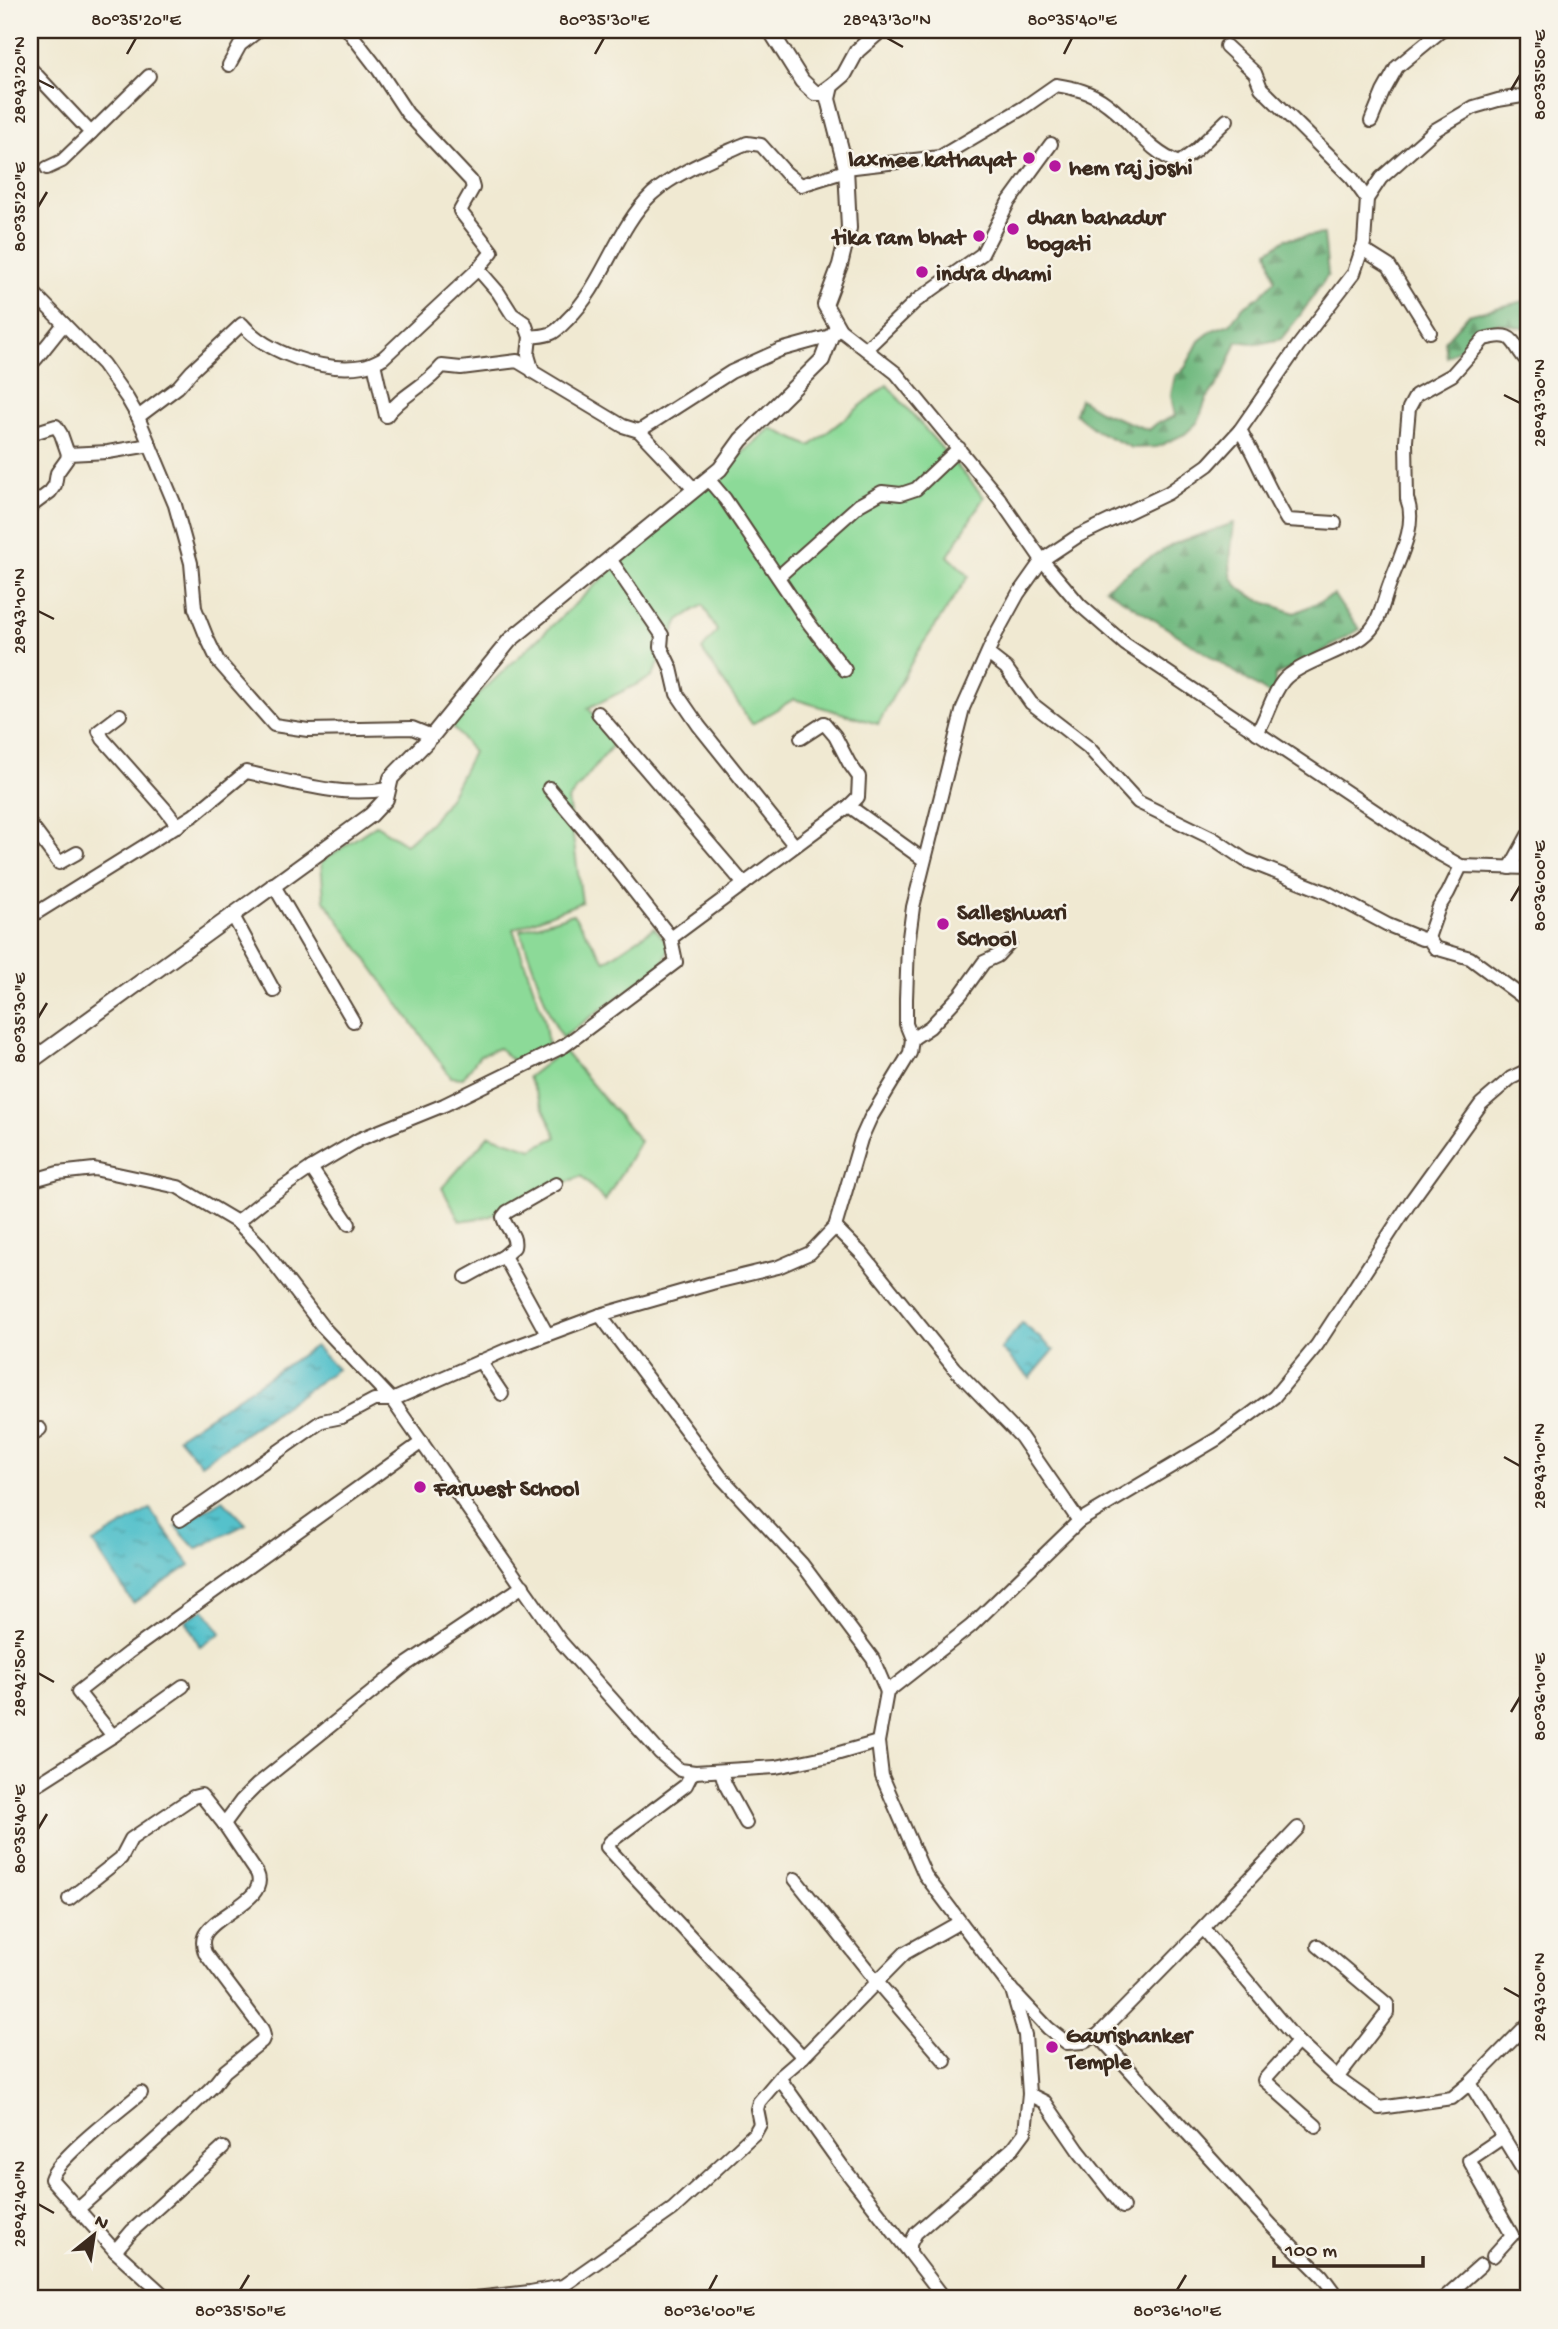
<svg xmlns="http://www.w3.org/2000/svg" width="1558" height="2329" viewBox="0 0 1558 2329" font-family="'Gochi Hand',sans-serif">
<defs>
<pattern id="forest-firs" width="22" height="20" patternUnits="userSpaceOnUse" patternTransform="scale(1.75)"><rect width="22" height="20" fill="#71ba80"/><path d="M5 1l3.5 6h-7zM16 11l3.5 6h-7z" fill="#5e9768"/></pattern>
<pattern id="water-ripples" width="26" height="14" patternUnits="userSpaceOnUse" patternTransform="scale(1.75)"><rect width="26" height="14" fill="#54c1cb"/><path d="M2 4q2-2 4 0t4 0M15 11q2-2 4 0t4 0" fill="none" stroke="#479da4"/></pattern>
</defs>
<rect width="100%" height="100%" fill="#f7f3e8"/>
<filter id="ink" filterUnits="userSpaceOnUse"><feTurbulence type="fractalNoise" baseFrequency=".0143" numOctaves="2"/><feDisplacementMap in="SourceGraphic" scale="14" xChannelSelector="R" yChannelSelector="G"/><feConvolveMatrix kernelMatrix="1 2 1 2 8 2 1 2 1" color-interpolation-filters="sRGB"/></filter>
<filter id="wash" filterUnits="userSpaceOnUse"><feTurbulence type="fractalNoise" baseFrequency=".00686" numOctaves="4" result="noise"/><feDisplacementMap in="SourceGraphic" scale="28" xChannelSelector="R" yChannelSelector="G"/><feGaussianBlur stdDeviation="1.57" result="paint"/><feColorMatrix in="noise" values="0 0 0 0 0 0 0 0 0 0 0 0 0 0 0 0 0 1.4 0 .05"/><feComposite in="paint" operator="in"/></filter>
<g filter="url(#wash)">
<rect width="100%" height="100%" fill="#f0e9d2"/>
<g fill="#8cda98" stroke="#64825b" stroke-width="2">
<polygon points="887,385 984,497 948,556 969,576 916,654 878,724 794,699 752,724 702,650 717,631 703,605 679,620 652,677 588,708 617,740 568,800 582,902 513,929 544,1018 548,1046 514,1062 499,1048 480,1055 463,1078 451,1077 324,900 321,862 376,825 406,844 433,820 451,795 473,752 449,722 653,531 771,428 810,446"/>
<polygon points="573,914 605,961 654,928 670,945 663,964 562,1038 549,1012 520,930"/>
<polygon points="563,1050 640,1141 605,1201 581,1176 488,1217 460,1221 442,1188 489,1135 532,1149 557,1137 528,1077"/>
</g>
<g fill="url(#forest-firs)" stroke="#56724f" stroke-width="2">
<polygon points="1324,234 1328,275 1301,314 1281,339 1259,344 1237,341 1223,376 1206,400 1198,422 1185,434 1157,447 1132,448 1097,431 1075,414 1080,399 1101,412 1149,430 1157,423 1175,416 1171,395 1175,376 1185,368 1199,341 1213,330 1230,324 1243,307 1260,296 1275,280 1268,251 1286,239"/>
<polygon points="1528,300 1528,329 1498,323 1447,357 1445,341 1468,315"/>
<path d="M1234 523C1233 537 1228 561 1231 574 1236 596 1276 606 1295 613L1334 595 1344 610 1360 629 1298 666 1275 675V698L1105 588 1136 566 1174 544Z"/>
</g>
<g fill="url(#water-ripples)" stroke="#487674" stroke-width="2">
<polygon points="1022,1323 1054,1350 1030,1378 1001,1349"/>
<polygon points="315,1346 337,1369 201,1464 178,1437"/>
<polygon points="223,1500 246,1524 196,1549 176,1527"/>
<polygon points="150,1509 190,1565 133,1603 93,1543"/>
<polygon points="204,1609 221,1633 200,1647 186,1620"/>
</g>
</g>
<g filter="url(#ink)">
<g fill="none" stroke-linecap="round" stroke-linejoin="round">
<defs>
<g id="minor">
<polyline points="348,30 378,69 407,113 471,181 473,188 460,211 492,252 478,269 498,292 512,314 525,323 530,337 528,355 533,372 623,426 639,431 694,489"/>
<polyline points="1226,46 1255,73 1261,88 1352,178 1367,199"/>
<polyline points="229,65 240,45 259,30"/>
<polyline points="30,68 91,133 62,161 47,168"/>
<polyline points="1371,121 1383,92 1397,67 1442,30"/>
<polyline points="91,133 149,76"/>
<path d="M846 168 940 157 1023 108 1056 85C1075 88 1092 92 1107 104 1133 123 1147 151 1179 163L1195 151 1227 120"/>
<polyline points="1362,249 1389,266 1430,332"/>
<polyline points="30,289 103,364 127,398 138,417 175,505 191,563 195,608 207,638 218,661 274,725 308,730 412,728 432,736"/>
<polyline points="838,328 896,373 999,498 1042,560 1080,605 1125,644 1436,852 1461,866 1528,868"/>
<path d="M530 337C537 336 546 336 552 333 558 330 563 324 568 319 604 284 616 228 652 194 678 171 716 157 747 143L761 145 786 173 801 185 846 171"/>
<polyline points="866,349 916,301 982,254 1008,203 1051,144"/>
<path d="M374 363 386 416C401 395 426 386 442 366L461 368 517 361 532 370"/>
<polyline points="30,364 36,359 64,324"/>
<path d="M138 417 178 387 192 371 242 324C266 353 326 373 363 366 370 365 377 361 383 358L478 269"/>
<path d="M1240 430C1257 459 1269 491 1287 520L1335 523"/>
<polyline points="639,431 731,372 780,350 831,336"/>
<polyline points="30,434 56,426 61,434 68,454"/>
<polyline points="708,479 725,499 808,622 845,670"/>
<polyline points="30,507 50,492 55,485 57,473 67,459 68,454 108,452 150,445"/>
<polyline points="610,559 662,635 661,647 671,668 677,694 699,726 795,846"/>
<polyline points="778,577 859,505 882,492 901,494 916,489 959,448"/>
<polyline points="988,654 1006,668 1031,703 1088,747 1138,802 1214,839 1245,860 1328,893 1388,925 1422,939 1428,938 1439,907 1448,893 1461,866"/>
<polyline points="598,713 744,884"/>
<polyline points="120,715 99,731 103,739 165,809 178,826"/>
<path d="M1257 733C1267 717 1271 696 1283 681 1295 665 1344 651 1363 637 1380 625 1382 605 1389 586 1398 561 1418 525 1407 499L1406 441 1409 408 1416 395 1452 375 1484 339C1518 330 1510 344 1528 362"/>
<polyline points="801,738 824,723 835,736 849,763 859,777 858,797 849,806"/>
<polyline points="549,788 616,868 671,938"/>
<polyline points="30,824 59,863 77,853"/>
<polyline points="1510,868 1528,835"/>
<polyline points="273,884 353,1021"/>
<polyline points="232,914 274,991"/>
<path d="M30 917 194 815 246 772C293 782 340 798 388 789"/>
<polyline points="1428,938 1435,948 1470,958 1528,1001"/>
<polyline points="912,1039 930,1027 961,994 984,962 997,956 1010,942"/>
<polyline points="311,1168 349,1224"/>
<polyline points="30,1181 58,1173 94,1169 178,1187 237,1222 260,1245 322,1326 392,1400 561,1642 660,1753 680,1770 695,1772 776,1767 829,1756 878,1742"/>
<polyline points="237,1222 263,1201 311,1168 360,1139 444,1105 564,1046 676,962 671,938 849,806 924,860"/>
<polyline points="835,1227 863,1255 954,1368 1021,1437 1079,1521"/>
<polyline points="504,1256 547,1334"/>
<path d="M466 1277 504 1256 514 1247C517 1235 505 1228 503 1217L507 1212 556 1184"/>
<polyline points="600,1315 721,1477 802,1564 873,1659 887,1692"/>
<polyline points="480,1361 502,1394"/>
<polyline points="30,1436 40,1429"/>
<polyline points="180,1520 322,1421 342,1417 374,1400 392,1400 506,1350 600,1315 712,1283 778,1267 810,1253 835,1227 861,1139 870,1119 910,1053 912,1039 906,1024 906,999 908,945 913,907 963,708 996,634 1018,594 1042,560 1078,536 1168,493 1208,465 1240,430 1298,346 1354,273 1364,243 1367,199 1381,178 1435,130 1474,107 1498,100 1528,95"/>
<polyline points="183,1686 113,1736 78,1692 128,1653 422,1442"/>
<polyline points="721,1771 725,1784 746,1823"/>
<polyline points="695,1772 691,1775 686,1785 610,1842 607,1847 803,2057"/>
<polyline points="30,1789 113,1736"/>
<polyline points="795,1879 877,1982 945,2061"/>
<polyline points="69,1899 121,1858 131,1839 193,1797 201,1795 224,1824 241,1801 257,1785 407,1664 523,1586"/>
<polyline points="1203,1928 1298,1828"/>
<polyline points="1318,1946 1387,2004 1387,2013 1337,2078"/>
<polyline points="1015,1993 1048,2028 1067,2043 1084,2042 1098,2035 1272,2226 1322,2276 1339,2299"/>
<polyline points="1098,2035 1203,1928 1298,2042 1337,2078 1379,2108 1452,2098 1470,2083 1528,2024"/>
<polyline points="1298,2042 1264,2080 1316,2126"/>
<polyline points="780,2079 842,2166 910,2253"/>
<polyline points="1470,2083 1528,2178"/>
<path d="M141 2093C122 2109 57 2158 51 2179L115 2251 168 2299"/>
<polyline points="1029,2094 1045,2102 1078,2150 1123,2207"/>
<path d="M77 2210 181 2117 213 2086 225 2071 262 2041 264 2036 262 2029 205 1953C203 1947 202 1942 204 1937 211 1915 270 1900 257 1873L224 1824"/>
<polyline points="115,2251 132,2231 223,2148"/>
<polyline points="1493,2256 1512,2235 1469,2160 1503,2137"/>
<polyline points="466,2299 530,2292 563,2286 673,2209 755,2133 760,2124 757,2109 759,2102 781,2076 803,2057 905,1953 960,1922"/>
<polyline points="945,2299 910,2253 910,2244 916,2233 1013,2148 1025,2132 1029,2094 1025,2035 1012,1990 925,1875 882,1776 878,1742 887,1692 971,1626 1079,1521 1217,1439 1274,1397 1317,1345 1411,1201 1481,1104 1511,1078 1528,1070"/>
<polyline points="1443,2299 1481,2265"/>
</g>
<g id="tertiary">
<polyline points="770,30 802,81 815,93 821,93 831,86"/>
<polyline points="30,1062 371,815 386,799 391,778 432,736 510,640 720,469 741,440 822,360 831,336 838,328 825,305 840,265 849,228 846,168 828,99 831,86 844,75 857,51 881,30"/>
</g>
</defs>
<use href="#minor" stroke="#564739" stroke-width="16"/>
<use href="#tertiary" stroke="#564739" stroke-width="18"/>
<use href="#minor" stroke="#fff" stroke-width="12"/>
<use href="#tertiary" stroke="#fff" stroke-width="14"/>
</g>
</g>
<path fill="none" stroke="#3b2a1e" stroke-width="2.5" d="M887 38 903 47M127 54 136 38M595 54 604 38M1064 54 1072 38M38 80 54 88M1511 90 1520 75M38 207 47 192M1504 395 1520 403M38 611 54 619M1511 901 1520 886M38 1018 47 1003M1504 1457 1520 1466M38 1673 54 1682M1511 1712 1520 1697M38 1829 47 1814M1504 1988 1520 1997M38 2204 54 2213M240 2290 249 2275M709 2290 717 2275M1177 2290 1186 2275"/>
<g fill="#b5179e" stroke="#f7f3e8" stroke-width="2.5">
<circle cx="1029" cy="158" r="7"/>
<circle cx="1055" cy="166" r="7"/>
<circle cx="1013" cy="229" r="7"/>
<circle cx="979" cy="236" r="7"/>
<circle cx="922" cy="272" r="7"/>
<circle cx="943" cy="924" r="7"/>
<circle cx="420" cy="1487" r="7"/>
<circle cx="1052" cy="2047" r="7"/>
</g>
<g text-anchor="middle" stroke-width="5" stroke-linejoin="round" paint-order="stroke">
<g font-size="23" font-weight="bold" fill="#3b2a1e" stroke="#f7f3e8" text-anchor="start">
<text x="1015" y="166" text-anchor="end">laxmee kathayat</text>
<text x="1069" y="174">hem raj joshi</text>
<text x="1027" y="224">dhan bahadur<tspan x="1027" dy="26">bogati</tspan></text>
<text x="965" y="244" text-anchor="end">tika ram bhat</text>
<text x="936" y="280">indra dhami</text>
<text x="957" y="919">Salleshwari<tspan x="957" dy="26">School</tspan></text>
<text x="434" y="1495">Farwest School</text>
<text x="1066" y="2042">Gaurishanker<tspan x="1066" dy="26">Temple</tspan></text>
</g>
</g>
<rect width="1558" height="2329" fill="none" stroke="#f7f3e8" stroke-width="77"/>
<g transform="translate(94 2235) rotate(30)" stroke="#f7f3e8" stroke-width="5" paint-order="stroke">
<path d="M0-5L12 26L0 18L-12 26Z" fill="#3b2a1e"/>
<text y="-10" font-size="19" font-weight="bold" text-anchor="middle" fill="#3b2a1e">N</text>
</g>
<path d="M1274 2256v10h149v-10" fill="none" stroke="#3b2a1e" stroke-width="3.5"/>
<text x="1285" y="2256" font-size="21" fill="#3b2a1e" stroke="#f7f3e8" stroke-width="5" paint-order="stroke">100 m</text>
<rect x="38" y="38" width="1482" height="2252" fill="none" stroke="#3b2a1e" stroke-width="2.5"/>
<g font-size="18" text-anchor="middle" fill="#3b2a1e">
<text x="136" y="25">80°35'20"E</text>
<text x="604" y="25">80°35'30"E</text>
<text x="887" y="25">28°43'30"N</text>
<text x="1072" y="25">80°35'40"E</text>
<text transform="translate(1539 75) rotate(-90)" y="6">80°35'50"E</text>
<text transform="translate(19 80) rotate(-90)" y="6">28°43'20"N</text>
<text transform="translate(19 207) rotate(-90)" y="6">80°35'20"E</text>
<text transform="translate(1539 403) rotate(-90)" y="6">28°43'30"N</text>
<text transform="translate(19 611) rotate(-90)" y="6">28°43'10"N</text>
<text transform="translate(1539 886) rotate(-90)" y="6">80°36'00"E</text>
<text transform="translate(19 1018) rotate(-90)" y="6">80°35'30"E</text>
<text transform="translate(1539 1466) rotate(-90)" y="6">28°43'10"N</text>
<text transform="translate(19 1673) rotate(-90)" y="6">28°42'50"N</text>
<text transform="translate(1539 1697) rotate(-90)" y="6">80°36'10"E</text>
<text transform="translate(19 1829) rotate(-90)" y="6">80°35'40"E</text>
<text transform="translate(1539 1997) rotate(-90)" y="6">28°43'00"N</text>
<text transform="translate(19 2204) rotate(-90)" y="6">28°42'40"N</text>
<text x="240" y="2316">80°35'50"E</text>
<text x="709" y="2316">80°36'00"E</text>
<text x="1177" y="2316">80°36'10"E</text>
</g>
</svg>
